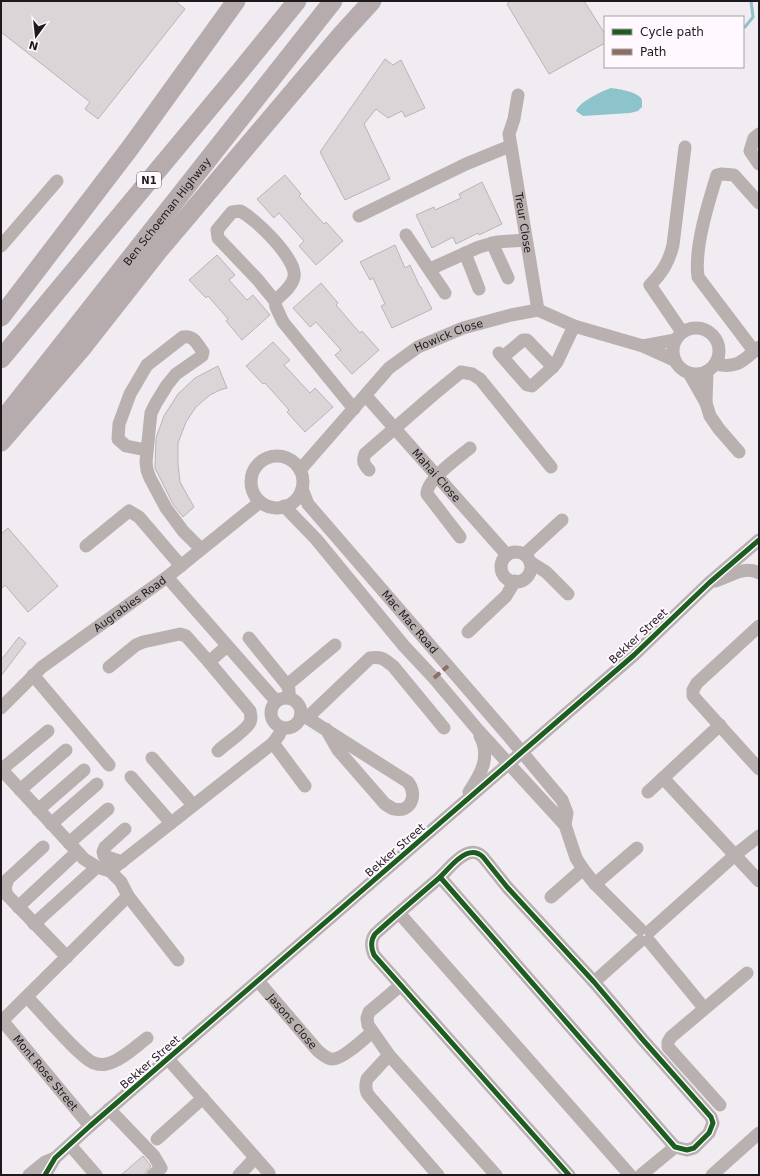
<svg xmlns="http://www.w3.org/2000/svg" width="760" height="1176" viewBox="0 0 760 1176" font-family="'DejaVu Sans',sans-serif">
<rect width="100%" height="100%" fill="#f1ecf1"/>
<path fill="#8dc3ca" d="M611 88C619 89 639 92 642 100 642 101 642 105 642 107L638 111 630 113 583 116 576 111C579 102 602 91 611 88Z"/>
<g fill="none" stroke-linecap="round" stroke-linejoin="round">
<polyline stroke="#8dc3ca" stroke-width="3" points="745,27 753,17 751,1"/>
</g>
<g fill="#dad5d6" stroke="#b9b4b6">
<polygon points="1,1 175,1 185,9 98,119 85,109 90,102 1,32"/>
<polygon points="511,1 584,1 605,34 605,43 549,74 507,4"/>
<polygon points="385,59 393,65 401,60 425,108 405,117 402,111 388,118 376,109 364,124 390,179 345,200 320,152"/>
<polygon points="285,175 301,194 299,196 324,224 326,222 343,241 316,265 299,246 304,241 279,213 274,218 257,199"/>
<polygon points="482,182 502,224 479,235 478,233 456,244 453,237 432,248 416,215 434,207 435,210 461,198 459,194"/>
<polygon points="395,245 405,268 410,265 420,287 421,287 432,309 392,328 381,306 385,304 373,278 370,280 360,262"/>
<polygon points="217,255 235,275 229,280 247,300 253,295 270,315 242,340 226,321 228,319 208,296 206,298 189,280"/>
<polygon points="321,283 338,303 336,305 360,333 362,331 379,350 352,374 335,355 341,350 316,322 310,327 293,308"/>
<polygon points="273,342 290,360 284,365 310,393 315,388 333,407 305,432 287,412 289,410 265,383 263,384 246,366"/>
<polygon points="218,366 227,388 220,390 210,395 196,407 186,422 178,443 178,464 180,482 194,507 183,517 173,504 155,468 156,438 164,416 178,394 195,378"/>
<polygon points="8,528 58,586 28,612 5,585 1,589 1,534"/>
<polygon points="19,637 26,643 1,676 1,660"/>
<polygon points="143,1156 151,1166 146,1172 145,1175 121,1175"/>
</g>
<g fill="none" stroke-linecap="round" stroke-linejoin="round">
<g stroke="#b9b0b0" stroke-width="13">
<path id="s1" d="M518 95 514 119 509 134 538 310"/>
<polyline points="759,134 754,138 750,151 759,164"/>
<polyline points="359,216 466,164 510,146"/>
<polyline points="406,235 445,293"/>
<polyline points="492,243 508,278"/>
<polyline points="1,246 57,181"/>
<polyline points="465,253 479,289"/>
<polyline points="430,269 479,247 497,242 526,240"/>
<path d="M275 301C282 294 292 287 294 277 298 260 255 218 240 211L232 212 217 230 218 238 258 280 275 301 276 307 283 322 354 409"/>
<circle cx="696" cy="351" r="23"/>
<path d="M682 332 650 285C662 273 669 262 673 245L685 147"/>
<polyline points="643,346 675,340"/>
<path d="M754 351 698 277C694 248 708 204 717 175L721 174 734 175 759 203"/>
<polyline points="499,353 527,385 532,386 553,367 557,362 574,326"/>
<polyline points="503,357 523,340 527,340 553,367"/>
<path d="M715 364C737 369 743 361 759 347"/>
<polyline points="689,373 706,403 710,416 719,429 739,452"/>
<path id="s2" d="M366 396 507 555"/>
<polyline points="706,403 707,371"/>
<path d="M146 450 126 446 118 439 119 424 130 394 147 365 183 337C194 335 197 344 203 352L202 356 176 374 167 385 156 403 151 413 150 422 146 462 147 470 150 478 166 508 183 531 201 549"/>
<circle cx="277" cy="482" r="26"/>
<path id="s3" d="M300 470 389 368 418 347 463 328 511 315 538 310 574 326 643 346 674 360"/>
<path d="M369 470C364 464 362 462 365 454L433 395 461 372 472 374 480 379 551 467"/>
<path id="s4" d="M302 489 308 504 505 732 562 800 567 813 565 825"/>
<polyline points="284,506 316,539 404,646 434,678 477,729 565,825 576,858 583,869 595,884 640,929"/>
<path d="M460 537 427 494C426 480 459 457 470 448"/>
<polyline points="86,546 129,511 139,517 181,566"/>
<circle cx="516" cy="567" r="15"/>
<polyline points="525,554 562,520"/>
<polyline points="530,562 546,572 568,594"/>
<polyline points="167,577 276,701"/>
<path d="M715 581C730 577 743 565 759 573"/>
<polyline points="759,626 697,683 693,690 693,696 759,769"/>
<polyline points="468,632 506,596 515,581"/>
<polyline points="249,638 287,685 289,690 289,698"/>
<polyline points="109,667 136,645 143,642 180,634 186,636 209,662"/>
<polyline points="33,675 109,765"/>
<polyline points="287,685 335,645"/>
<circle cx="286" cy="713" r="15"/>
<path id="s5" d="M1 708 42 667 167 577 260 502"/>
<path d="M301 714 408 782C418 795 411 813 394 809 391 808 388 806 385 804L338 750 326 729"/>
<path d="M307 718 370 658C381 656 384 659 393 666L444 728"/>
<polyline points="273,743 305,786"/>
<path d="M218 751C226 743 243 733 249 724 252 720 251 716 250 711L209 662 227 646"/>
<polyline points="152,758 193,805"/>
<polyline points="1,769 84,859 97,867 110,871 121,882 128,896 178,960"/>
<polyline points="2,769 48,731"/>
<polyline points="131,777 171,823"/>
<polyline points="663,778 759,881"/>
<polyline points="20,790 66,750"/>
<path d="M469 792C481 774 491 757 480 736"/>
<polyline points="648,792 720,725"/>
<polyline points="38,810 84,770"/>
<polyline points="51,824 97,784"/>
<polyline points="69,843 108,809"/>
<polyline points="43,847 8,879 5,888 7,895 67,957"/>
<polyline points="122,862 104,856 103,852 105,847 125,829"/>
<polyline points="110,871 273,743 279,735 282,729"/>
<path d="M440 877 675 1147 687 1150 694 1148 709 1133 713 1123 711 1117 643 1040 594 982 507 887 483 857C478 852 473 851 466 854 455 859 448 870 438 879 417 897 396 915 375 934 370 941 371 948 374 955L569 1175"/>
<polyline points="595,884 637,848"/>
<polyline points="551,897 583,869"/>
<polyline points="18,907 77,852"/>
<polyline points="399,913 630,1175"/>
<polyline points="34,924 97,867"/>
<polyline points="650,931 735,855 759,836"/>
<polyline points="649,941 704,1008"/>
<path id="s6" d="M258 981 318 1051C322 1054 326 1058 331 1059 341 1061 365 1038 372 1032"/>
<polyline points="594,982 640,941"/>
<polyline points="401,985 369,1012 367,1018 368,1025 389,1055 496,1175"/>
<path d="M27 997C39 1009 81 1059 94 1063 97 1064 103 1065 106 1064 120 1062 136 1046 147 1038"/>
<path id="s7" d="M1 1019 90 1126"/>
<polyline points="2,1021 128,896"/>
<path d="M389 1055 367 1079C365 1086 365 1092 370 1097L438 1175"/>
<polyline points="168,1059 269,1173"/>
<polyline points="720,1105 668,1047 668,1042 671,1037 747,973"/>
<polyline points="109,1109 154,1156 161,1168 153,1175"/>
<polyline points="157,1139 203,1098"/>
<polyline points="70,1145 96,1175"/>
<polyline points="29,1175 45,1162 55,1158"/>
<polyline points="45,1175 55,1158 90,1126 634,655 709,583 759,540"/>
<polyline points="239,1175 255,1158"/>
<polyline points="641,1175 675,1147"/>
<polyline points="712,1175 759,1133"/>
</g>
<g stroke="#b6acad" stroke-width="19">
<polyline points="1,317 130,148 236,1"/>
<polyline points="1,359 241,70 297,1"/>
<path id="s8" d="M1 422 333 1"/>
<polyline points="1,442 83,347 160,249 341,35 372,1"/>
</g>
<polyline stroke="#8d6e63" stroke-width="4" stroke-dasharray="8 4" stroke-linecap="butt" points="434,678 448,666"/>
<defs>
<g id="cycleway">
<path d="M440 877 675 1147 687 1150 694 1148 709 1133 713 1123 711 1117 643 1040 594 982 507 887 483 857C478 852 473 851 466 854 455 859 448 870 438 879 417 897 396 915 375 934 370 941 371 948 374 955L569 1175"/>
<polyline points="45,1175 55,1158 90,1126 634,655 709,583 759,540"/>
</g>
</defs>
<use href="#cycleway" stroke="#fff8fe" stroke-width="8"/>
<use href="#cycleway" stroke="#1b5e20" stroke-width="5"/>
</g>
<g text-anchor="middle" stroke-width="4" stroke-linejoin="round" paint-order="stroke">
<rect fill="#fff8fe" stroke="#615c60" stroke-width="1" x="137" y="172" width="24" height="16" rx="3"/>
<g font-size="10" font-weight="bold" fill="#1d191d">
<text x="149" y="184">N1</text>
</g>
<g font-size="11" fill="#1d191d" stroke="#fff8fe">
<text dy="4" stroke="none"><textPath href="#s8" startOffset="268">Ben Schoeman Highway</textPath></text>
<text dy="4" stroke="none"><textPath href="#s1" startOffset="130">Treur Close</textPath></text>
<text dy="4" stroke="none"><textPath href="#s3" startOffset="204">Howick Close</textPath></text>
<text dy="4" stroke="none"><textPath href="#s2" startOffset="106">Mahai Close</textPath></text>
<text dy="4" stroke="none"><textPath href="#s5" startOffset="166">Augrabies Road</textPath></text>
<text dy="4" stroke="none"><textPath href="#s4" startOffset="172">Mac Mac Road</textPath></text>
<text transform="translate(638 636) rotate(-43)" y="4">Bekker Street</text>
<text transform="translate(395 850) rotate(-41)" y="4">Bekker Street</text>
<text dy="4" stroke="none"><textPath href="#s6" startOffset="53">Jasons Close</textPath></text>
<text transform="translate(150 1062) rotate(-41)" y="4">Bekker Street</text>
<text dy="4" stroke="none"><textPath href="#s7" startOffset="70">Mont Rose Street</textPath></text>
</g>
</g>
<rect width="760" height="1176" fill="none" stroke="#1d191d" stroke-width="4"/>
<rect x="604" y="16" width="140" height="52" fill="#fff8fe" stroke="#a59fa4"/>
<rect x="612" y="29" width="20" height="6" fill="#1b5e20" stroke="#a59fa4"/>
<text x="640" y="36" font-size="12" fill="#1d191d">Cycle path</text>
<rect x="612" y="49" width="20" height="6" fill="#8d6e63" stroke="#a59fa4"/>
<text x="640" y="56" font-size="12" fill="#1d191d">Path</text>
<g transform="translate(36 36) rotate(195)" stroke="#fff8fe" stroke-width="3" paint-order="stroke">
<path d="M0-3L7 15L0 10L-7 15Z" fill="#1d191d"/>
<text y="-6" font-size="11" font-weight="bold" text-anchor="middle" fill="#1d191d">N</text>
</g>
</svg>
